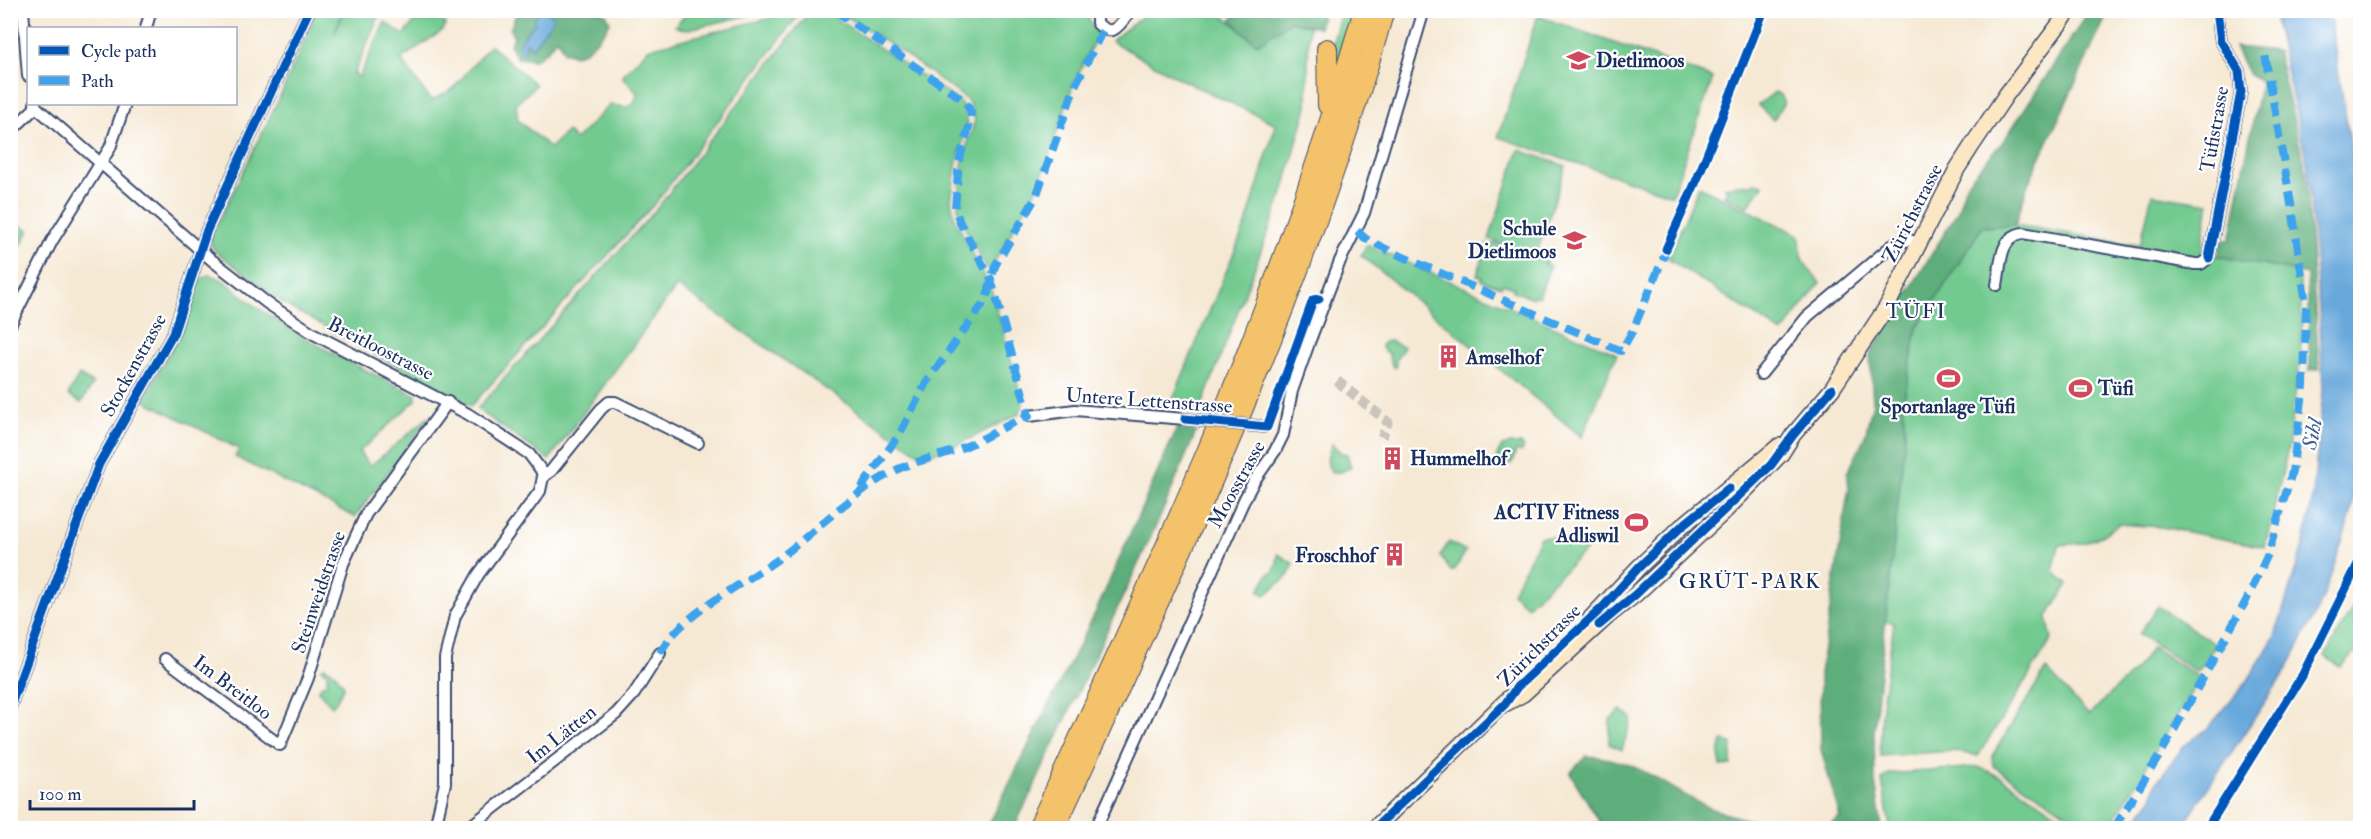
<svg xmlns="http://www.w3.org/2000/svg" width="2371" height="839" viewBox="0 0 2371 839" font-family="'IM FELL Double Pica',serif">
<rect width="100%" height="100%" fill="#fff"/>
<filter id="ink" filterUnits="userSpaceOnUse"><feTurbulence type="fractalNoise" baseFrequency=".0167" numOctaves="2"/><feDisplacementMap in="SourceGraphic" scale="12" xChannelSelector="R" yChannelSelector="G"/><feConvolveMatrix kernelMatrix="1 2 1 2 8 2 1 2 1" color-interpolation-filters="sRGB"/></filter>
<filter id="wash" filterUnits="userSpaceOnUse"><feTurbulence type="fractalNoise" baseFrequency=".008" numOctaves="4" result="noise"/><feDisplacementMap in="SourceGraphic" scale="24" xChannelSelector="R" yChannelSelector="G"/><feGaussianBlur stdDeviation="1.35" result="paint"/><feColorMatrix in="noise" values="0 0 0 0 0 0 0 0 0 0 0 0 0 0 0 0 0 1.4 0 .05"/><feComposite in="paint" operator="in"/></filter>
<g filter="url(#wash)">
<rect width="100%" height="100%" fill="#f6e9d4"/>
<g fill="#72ca90" stroke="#467c77" stroke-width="1.5">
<path d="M317 10 343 11 334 34 345 11H371L380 14 354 74 359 77 385 22 404 35 423 11H433L432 12 446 24 442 31 401 59 431 101 453 89 490 45 536 85 516 104 518 120 550 148 567 131 575 140 610 105C623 107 635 111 637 93L622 76 648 49 657 46 794 12 797 17 657 201 471 406 287 306 215 251 211 245V237L283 90Z"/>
<polygon points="689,11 689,10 768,11 684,30 675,26"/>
<polygon points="810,11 825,11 959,101 966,112 968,124 957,162 951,200 955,219 992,292 1023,403 1019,414 955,446 923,456 677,286 549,460 477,409 659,206"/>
<polygon points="838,11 1090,11 1089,20 1098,33 1096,38 1073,85 1040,182 990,270 986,267 963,224 958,208 963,157 975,120 972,109 966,99 900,51"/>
<polygon points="1149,11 1218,11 1257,44 1291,21 1309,26 1307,106 1283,193 1201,408 1169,408 1246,224 1276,124 1182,80 1111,41"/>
<polygon points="1341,11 1352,11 1335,70 1331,50"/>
<polygon points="1538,16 1713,78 1672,195 1498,137"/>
<polygon points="1775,92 1780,95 1784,103 1773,120 1758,105"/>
<polygon points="1519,150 1566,166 1536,255 1489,239"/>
<polygon points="1756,183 1763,185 1748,207 1724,195 1728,190 1724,187"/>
<polygon points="1699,186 1799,235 1803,261 1820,283 1782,333 1668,259"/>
<polygon points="2152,194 2209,203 2201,253 2298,272 2302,322 2300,359 2288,448 2265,547 2161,527 2119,524 2101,536 2084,543 2059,545 2053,571 2068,584 2047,618 2052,639 1978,756 1954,751 1880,756 1882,704 1894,623 1885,621 1905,436 1903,403 1917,328 1982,227 2015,225 2140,245"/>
<polygon points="14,223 29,230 21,245 11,240 11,229"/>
<polygon points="1494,243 1514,250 1513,253 1524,257 1526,254 1546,261 1545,264 1550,266 1539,297 1534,295 1533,298 1513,291 1514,288 1502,284 1501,287 1481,280 1482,277 1477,275 1487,244 1492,245"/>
<polygon points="1367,245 1617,354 1582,437 1361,255"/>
<path d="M208 275C223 276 238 293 250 302 301 340 359 367 416 395V400L359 452 370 466 431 415 355 517 235 457 239 449 143 400 183 328 199 281Z"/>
<polygon points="1390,341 1404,347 1396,360 1396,367 1393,367 1389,358 1390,354 1384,351 1381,346 1384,342"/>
<polygon points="79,375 93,384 81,403 68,395"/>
<path d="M1332 444 1341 453 1347 454 1351 467 1341 472H1332C1324 463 1328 454 1332 444Z"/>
<polygon points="1511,444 1521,444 1524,447 1522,452 1516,451 1513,461 1508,466 1499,464 1496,458 1502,446"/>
<polygon points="1540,537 1574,538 1586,550 1527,606 1512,593"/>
<polygon points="1449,542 1466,551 1454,571 1451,571 1440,556"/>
<polygon points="1278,554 1294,564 1288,576 1265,595 1259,591 1267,575 1273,572 1277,564"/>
<polygon points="2360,595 2360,648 2340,667 2325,656"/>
<polygon points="2158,606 2216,645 2197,672 2139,634"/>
<polygon points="2152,647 2200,678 2109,828 2090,828 1993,766 1992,756 2046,669 2089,715 2137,668"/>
<path d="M324 667 334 672 344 685C342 690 337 702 332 706L318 691 322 685 327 684V673L321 669Z"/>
<polygon points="1621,710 1632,718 1622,750 1609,744 1610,719"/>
<polygon points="1722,741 1732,743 1731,765 1721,766 1719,755"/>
<polygon points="1978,767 2001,777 2079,828 1890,828 1882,780 1889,774"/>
</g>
<g fill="#5dae7a" stroke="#3c6e6c" stroke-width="1.5">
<path d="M515 11H523L529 15 533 11H596L606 14 610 22C607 30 588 52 579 54 574 56 569 54 564 52L557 38 547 51 534 60 517 58 510 45 514 37 510 30 515 17Z"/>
<polygon points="1238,11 1238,10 1323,11 1319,28 1291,21 1257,44 1231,20"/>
<path d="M2089 11H2109L2028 184 2015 225 1982 227 1917 328 1903 403 1905 436 1874 732 1875 781 1882 828H1607L1601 824 1570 773 1586 756C1639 758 1663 787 1708 807 1731 817 1807 837 1829 825 1833 823 1836 819 1840 817L1821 750 1820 673 1849 487 1847 473 1865 436 1873 403 1870 354 1957 213 1966 184 2005 139Z"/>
<polygon points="2235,47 2277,51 2306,171 2319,369 2310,370 2307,274 2218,256 2222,240 2230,240 2261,81 2249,75"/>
<polygon points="1177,428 1196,432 1161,515 1034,787 1014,828 987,828 1097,609"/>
</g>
<g fill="#68a8db" stroke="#426c9c" stroke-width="1.5">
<polygon points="541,11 548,11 553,17 553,20 532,48 528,43 525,45 525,52 523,53 518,44 535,23 534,18"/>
<polygon points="2273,11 2329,11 2360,206 2360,447 2351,514 2323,598 2287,669 2181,828 2131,828 2152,798 2156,783 2184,746 2208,728 2247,682 2275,636 2304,543 2313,496 2323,390 2320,322 2308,167"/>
</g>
</g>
<g filter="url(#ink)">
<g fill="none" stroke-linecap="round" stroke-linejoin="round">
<polyline stroke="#cac4bc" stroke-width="10" stroke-dasharray="10 5" stroke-linecap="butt" points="1337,381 1388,422 1382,437"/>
<defs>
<g id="minor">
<polyline points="23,10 28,76"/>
<path d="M1097 10V23C1113 40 1120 24 1131 10"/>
<polyline points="146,28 151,10"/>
<polyline points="35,104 36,107 213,261 267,303 314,334 468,414 529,454 541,470 543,477 540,491 478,575 455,616 445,658 445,783 435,828"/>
<polyline points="10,132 36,107"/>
<path d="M1997 285C2001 265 1999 237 2023 233L2195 264H2201L2209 258 2241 92 2239 71 2221 41 2217 10"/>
<polyline points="10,325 52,241 110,148 125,104"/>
<polyline points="1761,374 1807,317 1895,243 1909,240 1919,244"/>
<polyline points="1029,416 1075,410 1185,419"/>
<polyline points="543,477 551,471 601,409 609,402 615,402 698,443"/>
<polyline points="165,659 280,745 308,678 343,564 366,514 448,402"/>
<polyline points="10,707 99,464 173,334 207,230 309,10"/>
<polyline points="468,828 616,714 634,694 660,653"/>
<polyline points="1096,828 1245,498 1254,481 1275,451 1283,435 1292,391 1310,340 1340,261 1364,213 1424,10"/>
</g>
<g id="secondary">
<polyline points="1591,618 1639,567 1681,527 1779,446"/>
<polyline points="1505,704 1523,694 1608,616 1636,594 1723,513 1781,454 1793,435 1832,389 1886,308 1957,169 1973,144 2006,95 2070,10"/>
<polyline points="1375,828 1510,697"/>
</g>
<g id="motorway">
<polyline points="1327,49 1328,105"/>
<path d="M1038 828C1096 702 1155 575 1209 447 1269 304 1321 159 1364 10"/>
<path d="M1055 828C1177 561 1305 295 1384 10"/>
</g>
</defs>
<use href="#minor" stroke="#3c4b70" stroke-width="14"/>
<use href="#secondary" stroke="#3c4b70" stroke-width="18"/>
<use href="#motorway" stroke="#3c4b70" stroke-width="22"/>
<use href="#minor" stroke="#fff" stroke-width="10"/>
<use href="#secondary" stroke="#fbe7c3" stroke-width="15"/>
<use href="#motorway" stroke="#f4c26a" stroke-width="20"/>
<defs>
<polyline id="minor-bridge" points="1185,419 1267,427"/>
</defs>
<use href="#minor-bridge" stroke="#3c4b70" stroke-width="14" stroke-linecap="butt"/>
<use href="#minor-bridge" stroke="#fff" stroke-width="10"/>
<g stroke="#3da3ed" stroke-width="8" stroke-dasharray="15 8" stroke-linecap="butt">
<polyline points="1357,231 1366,239 1392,252 1621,351 1633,330 1669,244"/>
<polyline points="861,488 899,435 926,383 986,300 995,266 1036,197 1075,86 1103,30"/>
<path d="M660 653C681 613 745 584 781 557 818 529 852 493 894 471 914 461 937 457 959 449 983 440 1005 425 1029 416L991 279 960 223 955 208 959 161 970 124 971 112 966 103 959 97 834 10"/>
<polyline points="2114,828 2163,750 2247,599 2268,554 2292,472 2304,386 2306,304 2294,221 2264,49"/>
</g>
<defs>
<g id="cycleway">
<polyline points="1666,249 1698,177 1764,10"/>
<polyline points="2209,258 2241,92 2239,71 2221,41 2217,10"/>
<polyline points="1185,419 1267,427 1313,300 1319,299"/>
<polyline points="1599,625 1636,594 1771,465 1793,435 1832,389"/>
<polyline points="10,707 99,464 173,334 207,230 309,10"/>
<polyline points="1375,828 1505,704 1517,687 1604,606 1639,567 1681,527 1729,488"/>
<polyline points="2207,828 2302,676 2360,560"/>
</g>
</defs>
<use href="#cycleway" stroke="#fff" stroke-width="13"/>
<use href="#cycleway" stroke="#0057b8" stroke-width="9"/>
</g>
</g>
<defs>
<symbol id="school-bare" viewBox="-9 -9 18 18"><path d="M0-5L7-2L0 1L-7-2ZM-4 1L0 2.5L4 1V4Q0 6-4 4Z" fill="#d1495b" stroke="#fff" stroke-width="2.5" paint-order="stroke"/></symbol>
<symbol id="building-bare" viewBox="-9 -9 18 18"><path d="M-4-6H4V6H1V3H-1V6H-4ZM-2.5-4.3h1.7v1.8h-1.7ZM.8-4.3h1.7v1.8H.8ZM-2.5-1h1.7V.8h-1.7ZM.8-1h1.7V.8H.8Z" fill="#d1495b" stroke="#fff" stroke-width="2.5" paint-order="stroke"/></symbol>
<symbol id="stadium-bare" viewBox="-9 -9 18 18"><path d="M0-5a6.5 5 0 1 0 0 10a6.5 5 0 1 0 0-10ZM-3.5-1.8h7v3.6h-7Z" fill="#d1495b" stroke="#fff" stroke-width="2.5" paint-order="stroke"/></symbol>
</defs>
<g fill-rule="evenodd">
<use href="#school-bare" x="1562" y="44" width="33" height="33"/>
<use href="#school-bare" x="1558" y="224" width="33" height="33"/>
<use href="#building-bare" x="1432" y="340" width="33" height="33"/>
<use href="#stadium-bare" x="1932" y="362" width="33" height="33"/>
<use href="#stadium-bare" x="2064" y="372" width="33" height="33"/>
<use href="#building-bare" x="1376" y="442" width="33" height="33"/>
<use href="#stadium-bare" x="1620" y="506" width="33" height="33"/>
<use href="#building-bare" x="1378" y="538" width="33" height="33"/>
</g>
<g text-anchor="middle" stroke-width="4.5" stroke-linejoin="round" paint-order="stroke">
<g font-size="20" font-weight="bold" fill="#1b2f5e" stroke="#fff" text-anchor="start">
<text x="1596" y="67">Dietlimoos</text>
<text x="1556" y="235" text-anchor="end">Schule<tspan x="1556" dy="23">Dietlimoos</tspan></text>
<text x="1466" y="364">Amselhof</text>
<text x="2098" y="395">Tüfi</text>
<text x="1948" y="413" text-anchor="middle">Sportanlage Tüfi</text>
<text x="1410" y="465">Hummelhof</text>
<text x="1619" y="519" text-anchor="end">ACTIV Fitness<tspan x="1619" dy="23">Adliswil</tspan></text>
<text x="1376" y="562" text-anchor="end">Froschhof</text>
</g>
<g font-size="20" fill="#1b2f5e" stroke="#fff">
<text transform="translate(2214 129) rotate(-80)" y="7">Tüfistrasse</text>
<text transform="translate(1912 213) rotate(-63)" y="7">Zürichstrasse</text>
<text transform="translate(381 348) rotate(27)" y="7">Breitloostrasse</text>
<text transform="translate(133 365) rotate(-61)" y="7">Stockenstrasse</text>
<text transform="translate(1149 400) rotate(4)" y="7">Untere Lettenstrasse</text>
<text transform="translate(1236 484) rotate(-61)" y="7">Moosstrasse</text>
<text transform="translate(318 592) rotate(-71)" y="7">Steinweidstrasse</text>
<text transform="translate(1539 645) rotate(-45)" y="7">Zürichstrasse</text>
<text transform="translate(233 687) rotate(37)" y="7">Im Breitloo</text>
<text transform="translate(561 734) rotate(-38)" y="7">Im Lätten</text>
</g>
<g font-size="21" letter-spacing="1.5" fill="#1b2f5e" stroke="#fff">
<text x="1916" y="318">TÜFI</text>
<text x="1750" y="588">GRÜT-PARK</text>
</g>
<g font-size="21" font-style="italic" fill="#3a5f90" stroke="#fff">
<text transform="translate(2312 434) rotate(-78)" y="7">Sihl</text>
</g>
</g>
<rect width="2371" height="839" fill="none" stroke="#fff" stroke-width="36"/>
<rect x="27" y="27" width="210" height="78" fill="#ffffff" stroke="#a4acbf" stroke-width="1.5"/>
<rect x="39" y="46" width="30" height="9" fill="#0057b8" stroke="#a4acbf" stroke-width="1.5"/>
<text x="81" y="57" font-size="18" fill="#1b2f5e">Cycle path</text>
<rect x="39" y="76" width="30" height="9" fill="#3da3ed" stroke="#a4acbf" stroke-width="1.5"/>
<text x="81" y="87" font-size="18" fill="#1b2f5e">Path</text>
<path d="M30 800v9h164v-9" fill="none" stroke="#1b2f5e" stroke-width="3"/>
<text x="39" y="800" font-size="18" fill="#1b2f5e" stroke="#ffffff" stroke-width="4.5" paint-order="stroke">100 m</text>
</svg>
